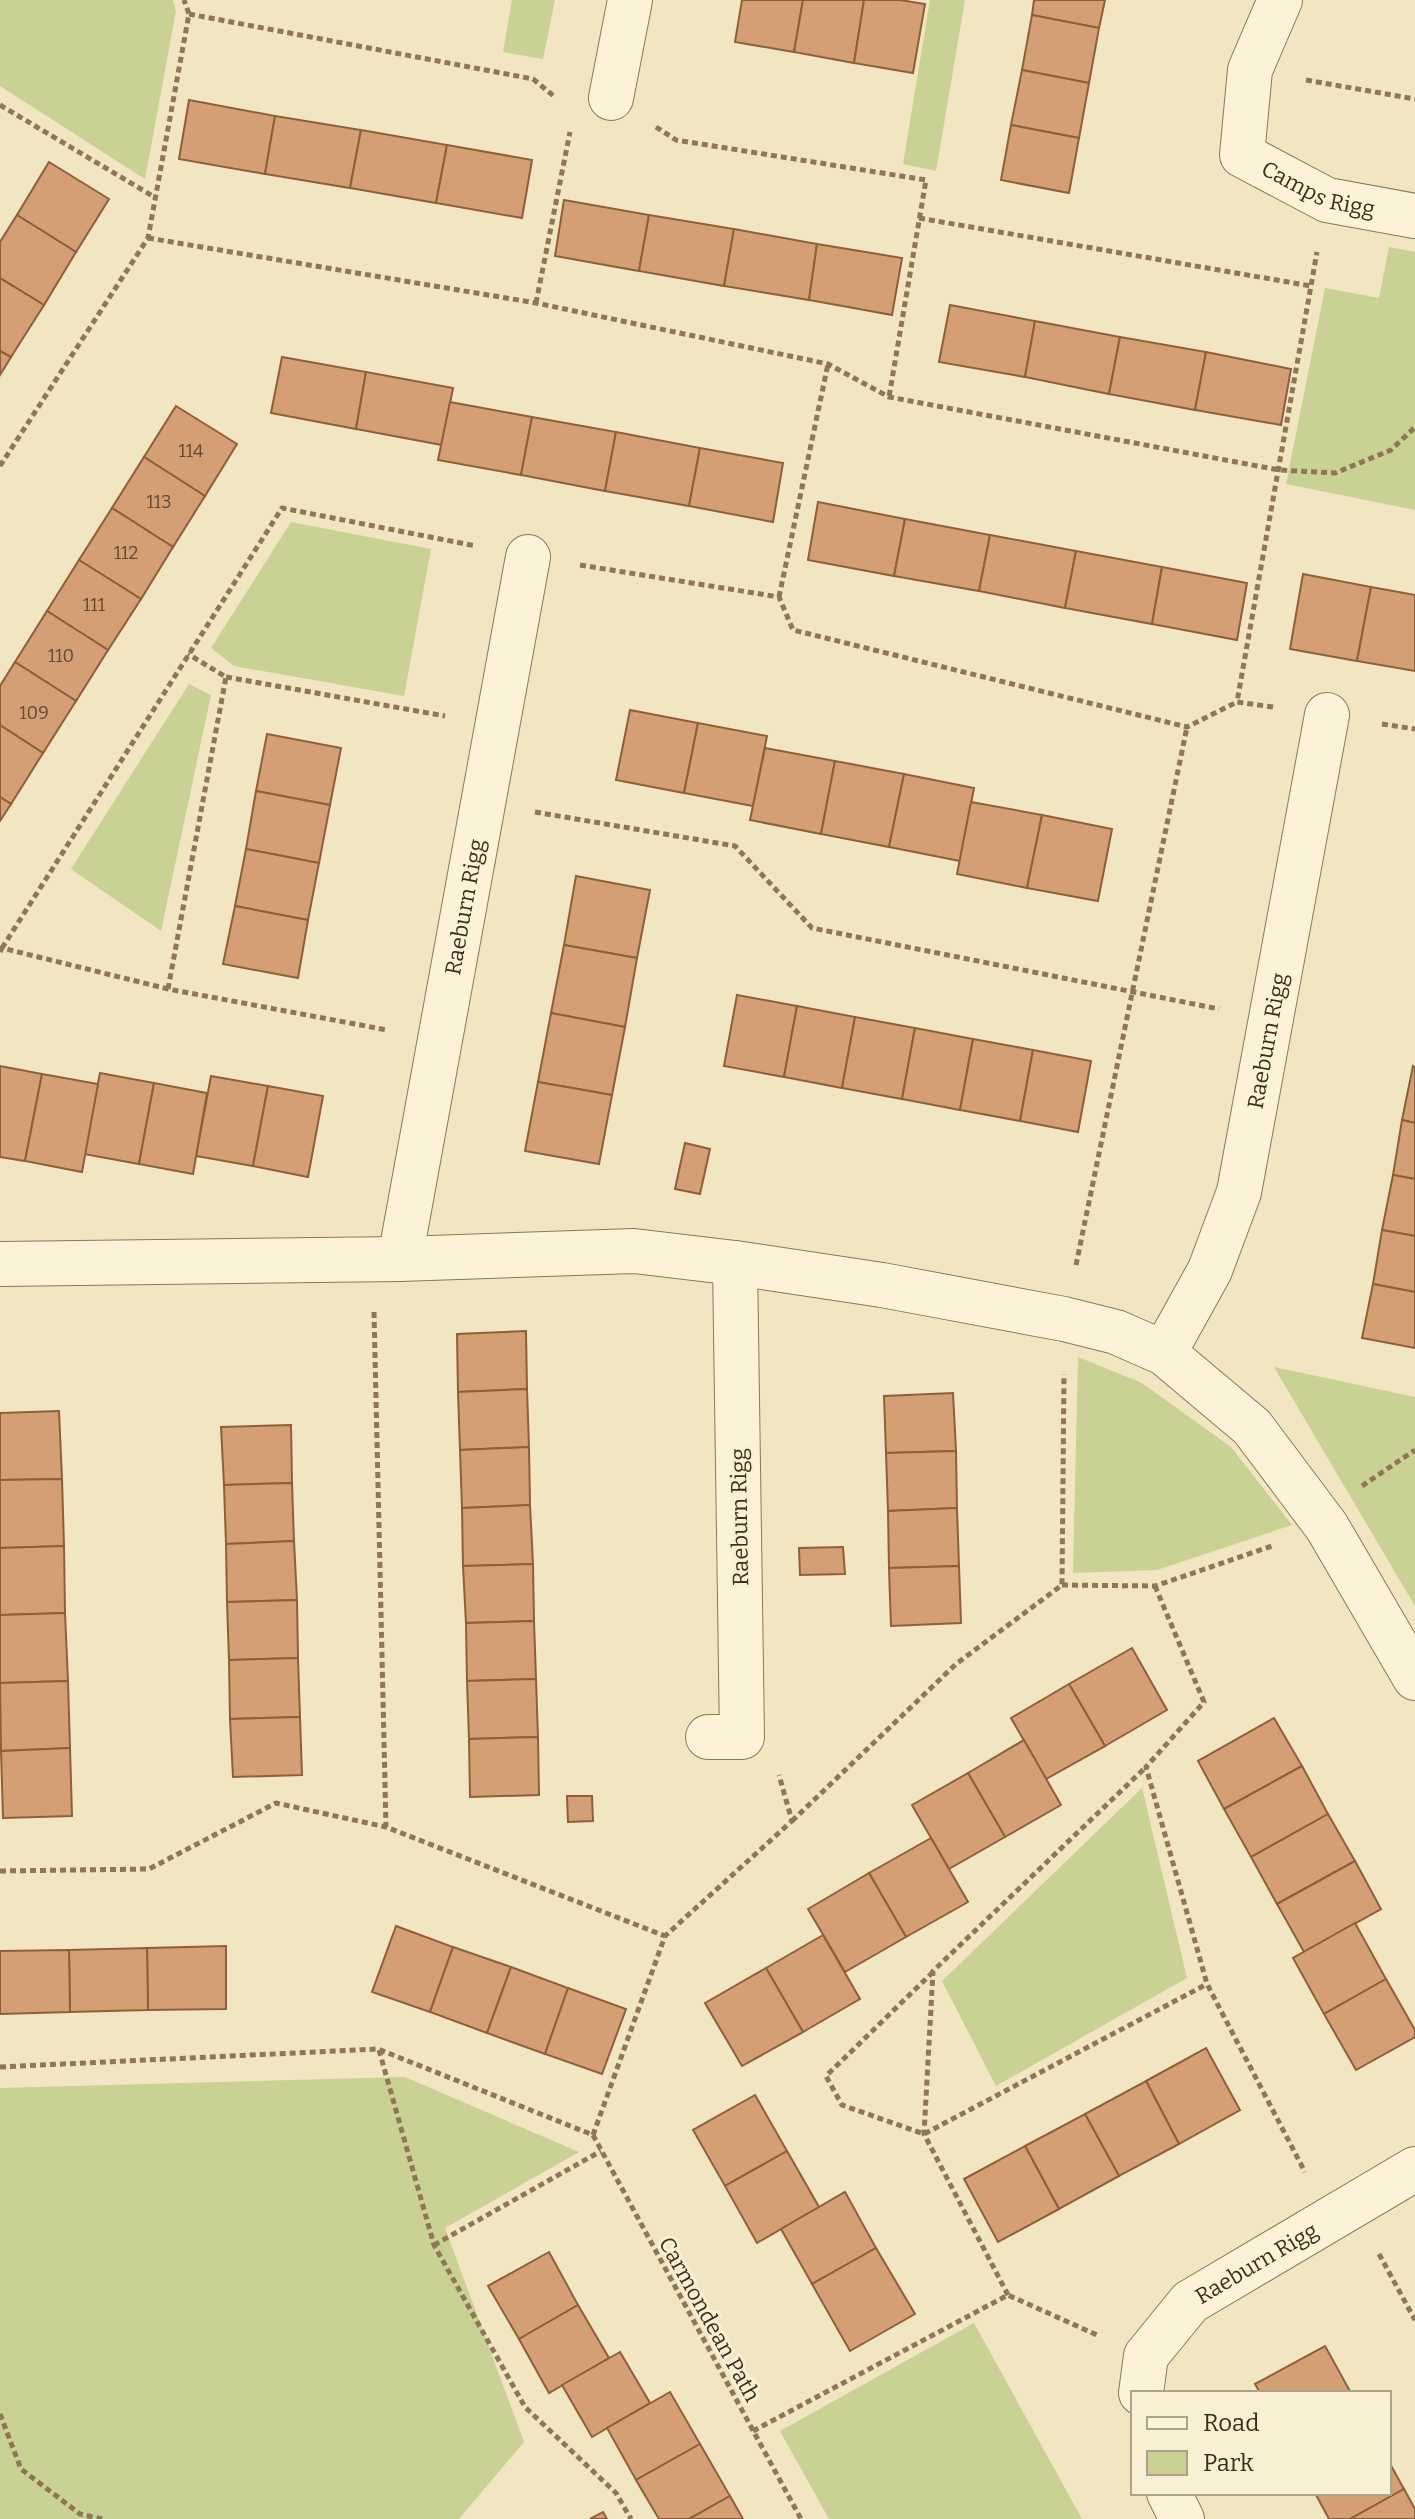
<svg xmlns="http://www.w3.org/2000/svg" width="1415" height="2519" viewBox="0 0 1415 2519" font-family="Bitter,serif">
<rect width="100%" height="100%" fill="#f2e5c2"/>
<g fill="#c9d195">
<polygon points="0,0 173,0 176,11 145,179 0,86"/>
<polygon points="512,0 555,0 543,59 503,52"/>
<polygon points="930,0 965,0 936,171 903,164"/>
<polygon points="1389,247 1415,252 1415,510 1286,484 1325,288 1379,298"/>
<polygon points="291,522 431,549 404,696 234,666 211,648"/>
<polygon points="189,684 211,695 161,931 71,869"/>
<polygon points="1078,1357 1142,1383 1231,1447 1292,1525 1157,1570 1073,1573"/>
<polygon points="1274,1367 1415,1397 1415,1606"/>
<polygon points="1142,1788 1187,1978 996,2086 942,1981"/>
<polygon points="405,2077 579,2152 445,2228 524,2442 459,2519 0,2519 0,2088"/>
<polygon points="974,2323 1082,2519 829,2519 780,2431"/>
</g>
<g fill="#d49f75" stroke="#8f5f3b" stroke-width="2">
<polygon points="742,0 803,0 794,52 735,42"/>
<polygon points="803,0 864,0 854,63 794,52"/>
<polygon points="864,0 900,0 925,4 913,73 854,63"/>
<polygon points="1034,0 1105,0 1099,28 1032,15"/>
<polygon points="1032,15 1099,28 1089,83 1022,70"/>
<polygon points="1022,70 1089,83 1079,138 1011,125"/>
<polygon points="189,100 275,116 265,174 179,159"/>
<polygon points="275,116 361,130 350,188 265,174"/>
<polygon points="1011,125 1079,138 1069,193 1001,180"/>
<polygon points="361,130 447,145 436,203 350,188"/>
<polygon points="447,145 532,160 522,218 436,203"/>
<polygon points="49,162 109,199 76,252 17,215"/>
<polygon points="564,200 649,215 639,271 555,256"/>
<polygon points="17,215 76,252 44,305 0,278 0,242"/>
<polygon points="649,215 734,229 724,286 639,271"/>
<polygon points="734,229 817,244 809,300 724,286"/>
<polygon points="817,244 902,258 892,315 809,300"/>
<polygon points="0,278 44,305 11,357 0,351"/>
<polygon points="950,305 1035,321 1025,377 939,362"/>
<polygon points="1035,321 1120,337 1109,394 1025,377"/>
<polygon points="1120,337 1206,352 1195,410 1109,394"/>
<polygon points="0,351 11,357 0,375"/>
<polygon points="1206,352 1291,369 1281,425 1195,410"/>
<polygon points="282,357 366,372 356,429 271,413"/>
<polygon points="366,372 453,388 442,445 356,429"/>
<polygon points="450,402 532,417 521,475 438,460"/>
<polygon points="176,406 237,444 205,496 144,457"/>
<polygon points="532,417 616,432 605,491 521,475"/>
<polygon points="616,432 700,448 689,506 605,491"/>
<polygon points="700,448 783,463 773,522 689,506"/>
<polygon points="144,457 205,496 173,547 112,508"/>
<polygon points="818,502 905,519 894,576 808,560"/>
<polygon points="112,508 173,547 141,599 79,560"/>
<polygon points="905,519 990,535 979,591 894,576"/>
<polygon points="990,535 1076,551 1065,608 979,591"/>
<polygon points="1076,551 1162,567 1152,624 1065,608"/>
<polygon points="79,560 141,599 108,650 47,611"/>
<polygon points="1162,567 1247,583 1237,640 1152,624"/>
<polygon points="1303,574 1371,587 1357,661 1290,649"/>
<polygon points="1371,587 1415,595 1415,671 1357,661"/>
<polygon points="47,611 108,650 76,701 15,662"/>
<polygon points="15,662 76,701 43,753 0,725 0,686"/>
<polygon points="630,710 698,723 684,793 616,780"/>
<polygon points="698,723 767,736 753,806 684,793"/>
<polygon points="0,725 43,753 11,804 0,797"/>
<polygon points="267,734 341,748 330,805 256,791"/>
<polygon points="765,748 835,761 821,834 750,820"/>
<polygon points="835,761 904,774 889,847 821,834"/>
<polygon points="904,774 974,788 960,861 889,847"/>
<polygon points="256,791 330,805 319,863 246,849"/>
<polygon points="0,797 11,804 0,821"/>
<polygon points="971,802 1042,815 1027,888 957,874"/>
<polygon points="1042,815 1112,829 1098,901 1027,888"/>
<polygon points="246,849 319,863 308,920 235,906"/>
<polygon points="576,876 650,890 637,958 564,945"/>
<polygon points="235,906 308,920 298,978 223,964"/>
<polygon points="564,945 637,958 625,1027 551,1013"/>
<polygon points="737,995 797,1006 784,1077 724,1066"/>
<polygon points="797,1006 855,1017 842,1088 784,1077"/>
<polygon points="551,1013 625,1027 612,1095 538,1082"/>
<polygon points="855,1017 915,1028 902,1099 842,1088"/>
<polygon points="915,1028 973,1039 960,1110 902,1099"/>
<polygon points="973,1039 1033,1050 1020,1121 960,1110"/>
<polygon points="1033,1050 1091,1061 1078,1132 1020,1121"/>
<polygon points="0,1066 42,1074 25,1161 0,1157"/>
<polygon points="1413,1066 1415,1067 1415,1123 1402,1120"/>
<polygon points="100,1073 154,1083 139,1164 84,1154"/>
<polygon points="42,1074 98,1084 82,1172 25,1161"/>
<polygon points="211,1076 268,1086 253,1166 196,1156"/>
<polygon points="538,1082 612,1095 599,1164 525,1151"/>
<polygon points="154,1083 207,1093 193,1174 139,1164"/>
<polygon points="268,1086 323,1096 308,1177 253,1166"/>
<polygon points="1402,1120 1415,1123 1415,1179 1393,1175"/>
<polygon points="685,1143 710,1149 700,1194 675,1189"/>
<polygon points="1393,1175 1415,1179 1415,1236 1382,1230"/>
<polygon points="1382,1230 1415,1236 1415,1292 1373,1284"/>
<polygon points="1373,1284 1415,1292 1415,1348 1362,1338"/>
<polygon points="526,1331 527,1389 458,1392 457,1334"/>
<polygon points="527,1389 529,1447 460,1450 458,1392"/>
<polygon points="953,1393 956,1451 886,1453 884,1396"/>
<polygon points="59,1411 62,1479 0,1480 0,1413"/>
<polygon points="291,1425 292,1483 224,1485 221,1427"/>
<polygon points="529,1447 530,1505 462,1508 460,1450"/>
<polygon points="956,1451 957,1508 888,1511 886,1453"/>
<polygon points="62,1479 64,1546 0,1548 0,1480"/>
<polygon points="292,1483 294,1541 226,1544 224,1485"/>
<polygon points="530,1505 533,1564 463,1566 462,1508"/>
<polygon points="957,1508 959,1566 889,1568 888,1511"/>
<polygon points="294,1541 297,1600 227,1602 226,1544"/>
<polygon points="64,1546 65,1613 0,1615 0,1548"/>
<polygon points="843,1547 845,1574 800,1575 799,1548"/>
<polygon points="533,1564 534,1621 466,1623 463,1566"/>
<polygon points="959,1566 961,1623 891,1626 889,1568"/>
<polygon points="297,1600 298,1658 229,1660 227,1602"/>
<polygon points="65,1613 68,1681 0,1683 0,1615"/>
<polygon points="534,1621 536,1679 467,1681 466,1623"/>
<polygon points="1132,1648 1167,1710 1105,1746 1069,1684"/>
<polygon points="298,1658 300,1717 230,1719 229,1660"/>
<polygon points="536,1679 538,1737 469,1739 467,1681"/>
<polygon points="68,1681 70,1748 1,1751 0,1683"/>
<polygon points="1069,1684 1105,1746 1046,1779 1011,1718"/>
<polygon points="300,1717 302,1775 233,1777 230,1719"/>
<polygon points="1274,1718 1302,1766 1224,1809 1198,1761"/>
<polygon points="538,1737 539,1795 470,1797 469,1739"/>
<polygon points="1024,1740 1061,1805 1005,1837 968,1773"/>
<polygon points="70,1748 72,1816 3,1818 1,1751"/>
<polygon points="1302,1766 1328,1814 1251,1857 1224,1809"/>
<polygon points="968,1773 1005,1837 949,1869 912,1805"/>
<polygon points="567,1796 592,1796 593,1821 568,1822"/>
<polygon points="1328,1814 1355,1861 1277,1904 1251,1857"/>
<polygon points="931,1838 968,1902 906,1937 869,1873"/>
<polygon points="1355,1861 1381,1909 1304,1952 1277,1904"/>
<polygon points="869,1873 906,1937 845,1972 808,1909"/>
<polygon points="1355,1923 1386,1979 1324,2014 1293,1958"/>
<polygon points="396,1926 453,1947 430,2012 372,1992"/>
<polygon points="823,1935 860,1999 803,2032 766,1968"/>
<polygon points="226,1946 226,2009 148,2010 147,1948"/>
<polygon points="453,1947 511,1967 487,2033 430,2012"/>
<polygon points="147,1948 148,2010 70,2012 69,1950"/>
<polygon points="69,1950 70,2012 0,2014 0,1951"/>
<polygon points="511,1967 568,1988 545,2054 487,2033"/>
<polygon points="766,1968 803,2032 742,2066 705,2003"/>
<polygon points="1386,1979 1415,2030 1415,2037 1356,2070 1324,2014"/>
<polygon points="568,1988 626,2009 602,2074 545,2054"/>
<polygon points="1206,2048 1240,2110 1179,2144 1146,2081"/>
<polygon points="1146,2081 1179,2144 1119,2176 1085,2114"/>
<polygon points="755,2095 787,2151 725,2186 693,2130"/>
<polygon points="1085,2114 1119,2176 1059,2209 1025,2146"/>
<polygon points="1025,2146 1059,2209 998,2242 964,2179"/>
<polygon points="787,2151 819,2207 757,2243 725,2186"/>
<polygon points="845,2192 876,2248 812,2284 781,2229"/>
<polygon points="876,2248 915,2314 850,2351 812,2284"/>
<polygon points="549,2252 578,2305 519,2339 488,2286"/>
<polygon points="578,2305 609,2358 549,2393 519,2339"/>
<polygon points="1325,2346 1351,2393 1260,2393 1255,2384"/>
<polygon points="620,2352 650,2403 592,2437 562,2385"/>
<polygon points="670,2392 700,2444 636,2480 607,2428"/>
<polygon points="700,2444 730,2496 689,2519 659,2519 636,2480"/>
<polygon points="1389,2462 1404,2489 1350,2519 1329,2519 1315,2493 1389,2493"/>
<polygon points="1404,2489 1415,2509 1415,2519 1350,2519"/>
<polygon points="730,2496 743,2519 689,2519"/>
<polygon points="603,2512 607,2519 590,2519"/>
</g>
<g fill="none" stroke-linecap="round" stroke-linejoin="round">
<defs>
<g id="minor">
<path id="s1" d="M1280 0 1250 70 1242 155 1327 200 1415 216"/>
<polyline points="611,98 630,0"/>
<path id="s2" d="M400 1259 528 557"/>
<polyline points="0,1264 400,1259 634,1251 735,1263 882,1285 1064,1319 1116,1332 1164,1353 1252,1427 1327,1527 1415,1678"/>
<path id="s3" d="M1164 1353 1210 1270 1239 1192 1327 715"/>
<polyline points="708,1737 742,1737 735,1263"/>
<path id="s4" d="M1141 2393 1146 2356 1190 2302 1415 2169"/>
<polyline points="1169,2493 1182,2519"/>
</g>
</defs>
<use href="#minor" stroke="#8e7657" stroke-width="46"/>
<g stroke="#8e7657" stroke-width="5" stroke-dasharray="6 4" stroke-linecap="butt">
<polyline points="189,14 533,79 555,97"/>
<polyline points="1306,80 1415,99"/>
<polyline points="0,105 156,198"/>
<polyline points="656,127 676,140 926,180 889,397"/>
<polyline points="919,218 1311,286"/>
<polyline points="148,238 536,303 828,364 889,397 1279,470 1335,473 1391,450 1415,427"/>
<polyline points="536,303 570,132"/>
<polyline points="0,466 148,238 189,14 184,0"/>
<polyline points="580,565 779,597 793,630 1187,727 1237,702"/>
<polyline points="779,597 828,364"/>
<polyline points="226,677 445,716"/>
<polyline points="1273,707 1237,702 1317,252"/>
<polyline points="1382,724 1415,729"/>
<polyline points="535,812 735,846 812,928 1219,1009"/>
<polyline points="2,948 282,508 476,546"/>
<polyline points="0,952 2,948 168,989 387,1030"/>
<polyline points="168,989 226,677 188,654"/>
<polyline points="1076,1265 1187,727"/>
<polyline points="374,1312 386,1827"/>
<polyline points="1362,1486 1415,1450"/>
<polyline points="1062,1585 1155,1586 1275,1545"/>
<polyline points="1155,1586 1204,1702 1146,1767 1207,1984 1305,2172"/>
<polyline points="792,1821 956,1664 1062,1585 1064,1374"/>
<polyline points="0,1871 149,1869 276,1803 386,1827 665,1936"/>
<polyline points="933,1972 826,2076 842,2105 924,2134 1207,1984"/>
<polyline points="379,2050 434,2245 525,2407 616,2493 631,2519"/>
<polyline points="0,2067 378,2049 593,2135"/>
<polyline points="593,2135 665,1936 792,1821 779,1775"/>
<polyline points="593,2135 801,2519"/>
<polyline points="434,2245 601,2151"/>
<polyline points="1379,2254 1415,2320"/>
<polyline points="1008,2295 924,2134 933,1971 1146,1767"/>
<polyline points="0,2414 21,2469 80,2514 102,2519"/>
<polyline points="753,2431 1008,2295 1097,2335"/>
</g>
<use href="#minor" stroke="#fcf2d7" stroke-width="44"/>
</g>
<g text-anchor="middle" stroke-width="6" stroke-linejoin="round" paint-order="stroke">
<g font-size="18" fill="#624a33">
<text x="191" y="457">114</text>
<text x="159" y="508">113</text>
<text x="126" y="559">112</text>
<text x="94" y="611">111</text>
<text x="61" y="662">110</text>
<text x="34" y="719">109</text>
</g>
<g font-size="22" fill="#3c2d1d" stroke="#f9efd3">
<text dy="8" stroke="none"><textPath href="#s1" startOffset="246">Camps Rigg</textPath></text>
<text dy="8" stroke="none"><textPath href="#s2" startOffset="358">Raeburn Rigg</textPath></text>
<text dy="8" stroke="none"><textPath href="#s3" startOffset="332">Raeburn Rigg</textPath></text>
<text transform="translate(739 1517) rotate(-91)" y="8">Raeburn Rigg</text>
<text dy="8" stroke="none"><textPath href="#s4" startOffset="184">Raeburn Rigg</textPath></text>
<text transform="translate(710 2319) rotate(61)" y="8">Carmondean Path</text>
</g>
</g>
<rect x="1131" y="2391" width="260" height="104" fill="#f9efd3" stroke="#ada18a" stroke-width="2"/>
<rect x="1147" y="2417" width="40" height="12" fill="#fcf2d7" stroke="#ada18a" stroke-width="2"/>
<text x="1203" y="2431" font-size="24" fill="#3c2d1d">Road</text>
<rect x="1147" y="2451" width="40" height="24" fill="#c9d195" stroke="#ada18a" stroke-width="2"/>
<text x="1203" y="2471" font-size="24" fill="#3c2d1d">Park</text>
</svg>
